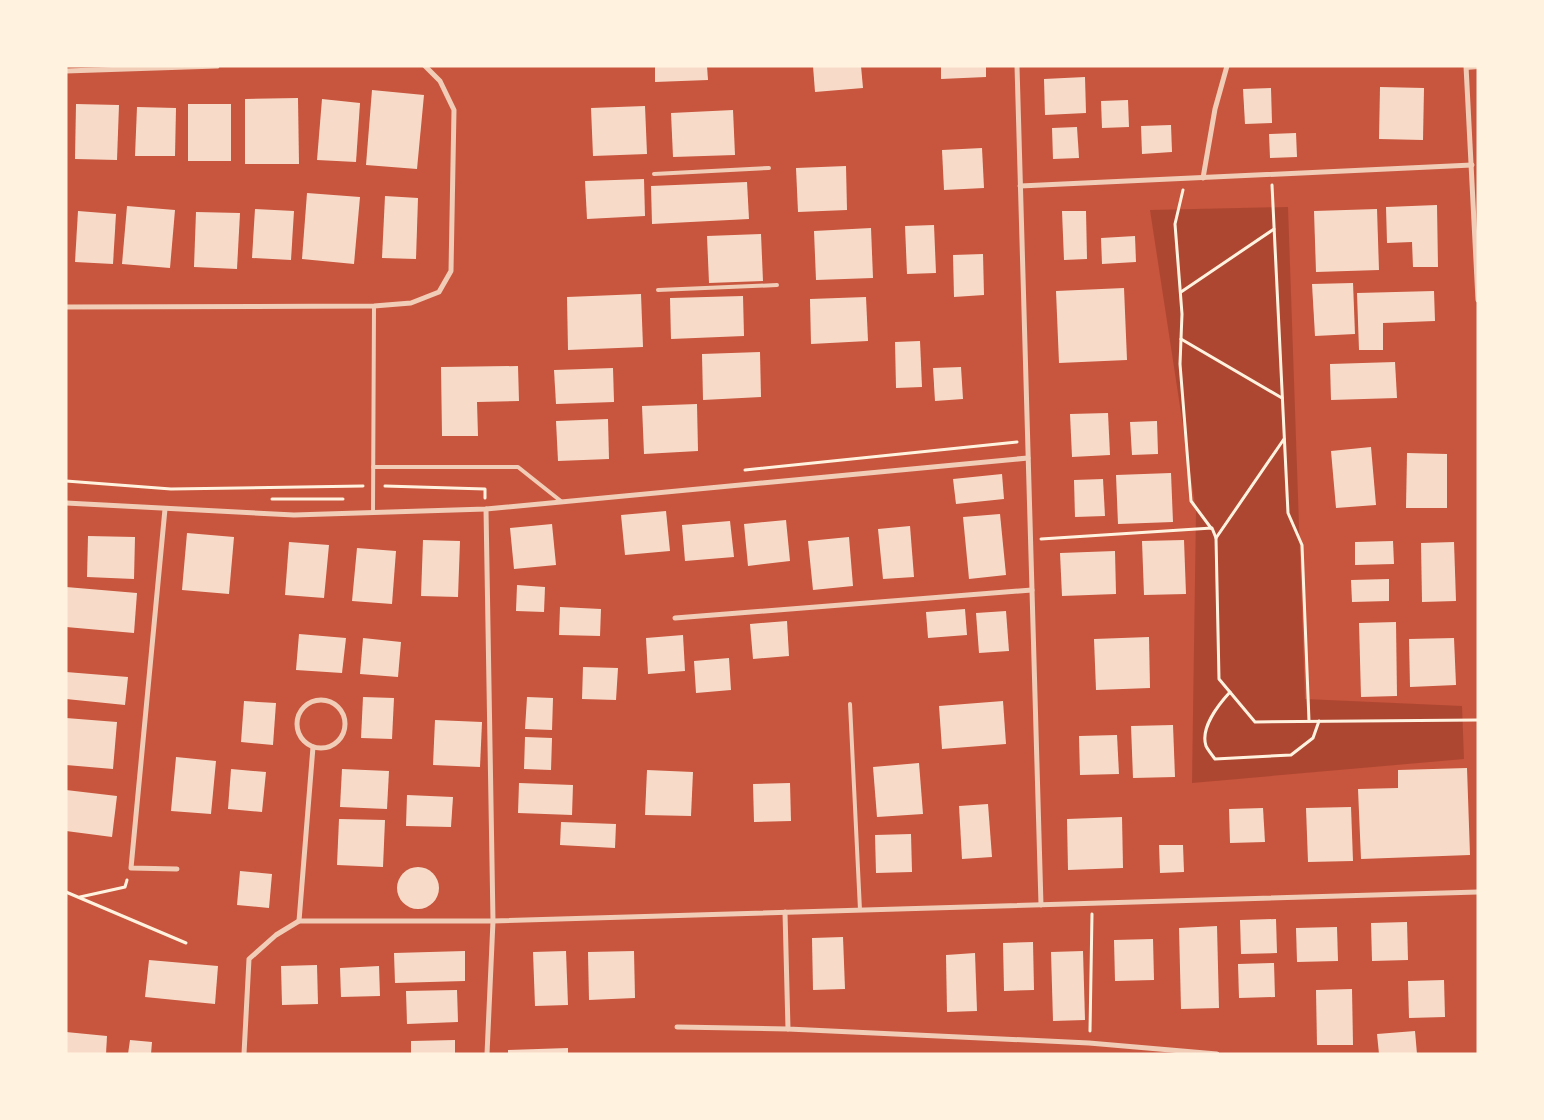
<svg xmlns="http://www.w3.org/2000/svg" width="1544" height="1120" viewBox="0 0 1544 1120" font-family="Manrope,sans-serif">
<rect width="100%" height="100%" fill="#c8553d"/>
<polygon fill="#ae4732" points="1288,207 1305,699 1462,706 1464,759 1192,783 1196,511 1150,210"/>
<g fill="#f7dbc8">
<polygon points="655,66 707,66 708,80 655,82"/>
<polygon points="813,66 861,66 863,88 815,92"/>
<polygon points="941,66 986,66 986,77 941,79"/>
<polygon points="1085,77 1086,113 1045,115 1044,79"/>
<polygon points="1380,87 1424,88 1423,140 1379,139"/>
<polygon points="1271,88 1272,123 1245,124 1243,89"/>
<polygon points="372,90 424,95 417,169 366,165"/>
<polygon points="298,98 299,164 245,164 245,99"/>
<polygon points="322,99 360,103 356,162 317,160"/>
<polygon points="1128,100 1129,127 1102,128 1101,101"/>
<polygon points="76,104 119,105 117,160 75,159"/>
<rect x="188" y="104" width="43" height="57"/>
<polygon points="645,106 647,154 593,156 591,108"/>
<polygon points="137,107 176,108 175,156 135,156"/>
<polygon points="733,110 735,155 673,157 671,113"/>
<polygon points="1171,125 1172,152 1142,154 1141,126"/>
<polygon points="1077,127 1079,158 1053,159 1052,128"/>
<polygon points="1296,133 1297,157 1270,158 1269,134"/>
<polygon points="982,148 984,188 944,190 942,150"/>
<polygon points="846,166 847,210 798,212 796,168"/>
<polygon points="644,179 645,216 587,219 585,181"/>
<polygon points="747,182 749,219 652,224 651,186"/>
<polygon points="307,193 360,197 354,264 302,259"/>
<polygon points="385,196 418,198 416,259 382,258"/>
<polygon points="1437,205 1438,267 1413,267 1412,242 1387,243 1386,207"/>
<polygon points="127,206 175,210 170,268 122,264"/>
<polygon points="255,209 294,211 291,260 252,258"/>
<polygon points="1377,209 1379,270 1316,272 1314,211"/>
<polygon points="78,211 116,214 113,264 75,262"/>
<polygon points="1062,211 1086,211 1087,259 1064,260"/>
<polygon points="196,212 240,213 237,269 194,267"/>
<polygon points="934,225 936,273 907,274 905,226"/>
<polygon points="871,228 873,278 816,280 814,231"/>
<polygon points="761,234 763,281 709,283 707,236"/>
<polygon points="1135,236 1136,262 1102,264 1101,238"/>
<polygon points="983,254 984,295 954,297 953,255"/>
<polygon points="1353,283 1355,334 1315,336 1312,284"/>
<polygon points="1124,288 1127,360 1059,363 1056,291"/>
<polygon points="1434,291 1435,321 1383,323 1383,350 1359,350 1357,293"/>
<polygon points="641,294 643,347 568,350 567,297"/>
<polygon points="743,296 744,336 671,339 670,298"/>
<polygon points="866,297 868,341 811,344 810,299"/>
<polygon points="920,341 922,387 896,388 895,342"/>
<polygon points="760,352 761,397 703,400 702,354"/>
<polygon points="1395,362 1397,398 1331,400 1330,364"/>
<polygon points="518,366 519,401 477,402 478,436 442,436 441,367"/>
<polygon points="961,367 963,399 935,401 933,368"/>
<polygon points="613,368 614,402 556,404 554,370"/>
<polygon points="697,404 698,451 644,454 642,406"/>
<polygon points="1108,413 1110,455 1072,457 1070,414"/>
<polygon points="608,419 609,459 558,461 556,421"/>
<polygon points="1157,421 1158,454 1132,455 1130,422"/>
<polygon points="1371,447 1376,505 1336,508 1331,451"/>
<polygon points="1407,453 1447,454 1447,508 1406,508"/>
<polygon points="1171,473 1173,522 1118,524 1116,475"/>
<polygon points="1002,474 1004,499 956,504 953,479"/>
<polygon points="1103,479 1105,516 1075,517 1074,480"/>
<polygon points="666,511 670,551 625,555 621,515"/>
<polygon points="1000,514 1006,575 969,579 963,517"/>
<polygon points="786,520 790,561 748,566 744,524"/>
<polygon points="730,521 734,557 685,561 682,525"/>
<polygon points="552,524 556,565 514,569 510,528"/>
<polygon points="910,526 914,577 883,579 878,529"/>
<polygon points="187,533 234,537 229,594 182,590"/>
<polygon points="88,536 135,537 134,579 87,577"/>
<polygon points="849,537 853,586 813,590 808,541"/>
<polygon points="423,540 460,541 458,597 421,596"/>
<polygon points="1184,540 1186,594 1144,595 1142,541"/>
<polygon points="1393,541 1394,564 1355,565 1355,542"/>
<polygon points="289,542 329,545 324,598 285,595"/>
<polygon points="1454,542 1456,601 1422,602 1421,543"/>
<polygon points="357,548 396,551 392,604 352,601"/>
<polygon points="1115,551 1116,594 1062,596 1060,553"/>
<polygon points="1389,579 1389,601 1352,602 1351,580"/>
<polygon points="517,585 545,587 544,612 516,611"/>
<polygon points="66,587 137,593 134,633 66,627"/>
<polygon points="560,607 601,609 600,636 559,635"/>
<polygon points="965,609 967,635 928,638 926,612"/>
<polygon points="1006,611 1009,651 979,653 976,613"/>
<polygon points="787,621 789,656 753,659 750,624"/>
<polygon points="1396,622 1397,696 1361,697 1359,623"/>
<polygon points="299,634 346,638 342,673 296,670"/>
<polygon points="683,635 685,671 648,674 646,638"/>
<polygon points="1149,637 1150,688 1096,690 1094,639"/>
<polygon points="363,638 401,642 398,677 360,674"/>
<polygon points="1454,638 1456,685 1410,687 1409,639"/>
<polygon points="729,658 731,690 696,693 694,661"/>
<polygon points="583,667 618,668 616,700 582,699"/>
<polygon points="66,672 128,677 125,705 66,699"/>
<polygon points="363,697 394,698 392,739 361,738"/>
<polygon points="527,697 553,698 552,730 525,729"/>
<polygon points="244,701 276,703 273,745 241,742"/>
<polygon points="1003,701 1006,744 942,749 939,706"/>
<polygon points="66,718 117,722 113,769 66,765"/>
<polygon points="435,720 482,722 480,767 433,765"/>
<polygon points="1173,725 1175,777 1133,778 1131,726"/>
<polygon points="1117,735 1119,774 1080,775 1079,736"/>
<polygon points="525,737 552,738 551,770 524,769"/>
<polygon points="176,757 216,761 211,814 171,811"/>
<polygon points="919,763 923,814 877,817 873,767"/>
<polygon points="1467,768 1470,855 1361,859 1358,789 1398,788 1398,770"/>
<polygon points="231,769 266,772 262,812 228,809"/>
<polygon points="342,769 389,771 387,809 340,807"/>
<polygon points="647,770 693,772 691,816 645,815"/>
<polygon points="519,783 573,785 572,815 518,813"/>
<polygon points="790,783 791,821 754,822 753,784"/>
<polygon points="66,790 117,796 112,837 66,831"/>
<polygon points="407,795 453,797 451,827 406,826"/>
<polygon points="988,804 992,857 962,859 959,806"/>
<polygon points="1351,807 1353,861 1308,862 1306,808"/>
<polygon points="1263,808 1265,842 1230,843 1229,809"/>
<polygon points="1122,817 1123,868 1068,870 1067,819"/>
<polygon points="339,819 385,820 383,867 337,865"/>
<polygon points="561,822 616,824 615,848 560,845"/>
<polygon points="911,834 912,872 876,873 875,835"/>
<polygon points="1159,845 1183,845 1184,872 1160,873"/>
<circle cx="418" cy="888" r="21"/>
<polygon points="240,871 272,874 269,908 237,905"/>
<polygon points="1276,919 1277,953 1241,954 1240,920"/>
<polygon points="1407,922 1408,960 1372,961 1371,923"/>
<polygon points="1217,926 1219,1008 1181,1009 1179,928"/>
<polygon points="1337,927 1338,961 1297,962 1296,928"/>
<polygon points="843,937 845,989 813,990 812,938"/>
<polygon points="1153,939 1154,980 1115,981 1114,940"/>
<polygon points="1033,942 1034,990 1004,991 1003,943"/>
<polygon points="465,951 465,981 395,983 394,953"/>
<polygon points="566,951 568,1005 535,1006 533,952"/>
<polygon points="634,951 635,998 589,1000 588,952"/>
<polygon points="1083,951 1085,1020 1053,1021 1051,952"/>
<polygon points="975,953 977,1011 947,1012 946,955"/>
<polygon points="149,960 218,966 215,1004 145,997"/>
<polygon points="1274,963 1275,997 1239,998 1238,964"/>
<polygon points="317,965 318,1004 282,1005 281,966"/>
<polygon points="379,966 380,996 341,997 340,968"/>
<polygon points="1444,980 1445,1017 1409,1018 1408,981"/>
<polygon points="1352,989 1353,1045 1317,1045 1316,990"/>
<polygon points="457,990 458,1022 407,1024 406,991"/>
<polygon points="1415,1031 1417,1054 1379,1054 1377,1034"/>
<polygon points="66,1032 107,1036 106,1054 66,1054"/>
<polygon points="130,1040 152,1042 151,1054 128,1054"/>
<polygon points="455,1040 455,1054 411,1054 411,1041"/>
<polygon points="568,1048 568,1054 508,1054 508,1050"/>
</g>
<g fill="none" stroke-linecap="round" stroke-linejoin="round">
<g stroke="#fff3e0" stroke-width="3">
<polyline points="1272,185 1288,513 1302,545 1309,721"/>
<polyline points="1183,190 1175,224 1182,314 1180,364 1191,501 1211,528"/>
<polyline points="1181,292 1274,229"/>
<polyline points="1181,339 1282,398"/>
<polyline points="745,470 1017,442"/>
<polyline points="66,481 171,489 363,486"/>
<polyline points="385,486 485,489 485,498"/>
<polyline points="272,499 343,499"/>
<polyline points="1216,538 1284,439"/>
<polyline points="1041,539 1212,528 1216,538 1219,679 1255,722 1478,720"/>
<path d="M1230 692C1219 704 1200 728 1206 746 1208 750 1212 755 1215 759L1291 755 1313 738 1319 721"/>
<polyline points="66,892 186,943"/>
<polyline points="80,897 125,887 127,880"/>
<polyline points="1090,1031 1092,914"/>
</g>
<g stroke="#f1ccb7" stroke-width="4">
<polyline points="1466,68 1478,67"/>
<polyline points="654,174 769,168"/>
<polyline points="658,290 777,285"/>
<polyline points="373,467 518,467 562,502"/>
<polyline points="373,512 374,306"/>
<polyline points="850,704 860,910"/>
</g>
<g stroke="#f1ccb7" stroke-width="5">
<polyline points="1017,66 1041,905"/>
<polyline points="1466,66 1478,300"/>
<polyline points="66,71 217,66"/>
<polyline points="1203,178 1215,109 1227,66"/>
<polyline points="1020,186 1472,165"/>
<polyline points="66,307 374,306 411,303 439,292 451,271 454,110 440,81 425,66"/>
<polyline points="66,503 294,515 486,509 1028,458"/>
<polyline points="165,509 131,868 177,869"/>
<polyline points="486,509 493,921 487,1054"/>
<polyline points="675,618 1032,590"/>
<circle cx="321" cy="724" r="24"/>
<polyline points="785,912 788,1029 1089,1043 1217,1054"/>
<polyline points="299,921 313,747"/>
<polyline points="677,1027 788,1029"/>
<polyline points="244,1054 249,959 276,935 299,921 493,921 1478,892"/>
</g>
</g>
<rect width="1544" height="1120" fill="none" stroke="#fff3e0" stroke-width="135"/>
</svg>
